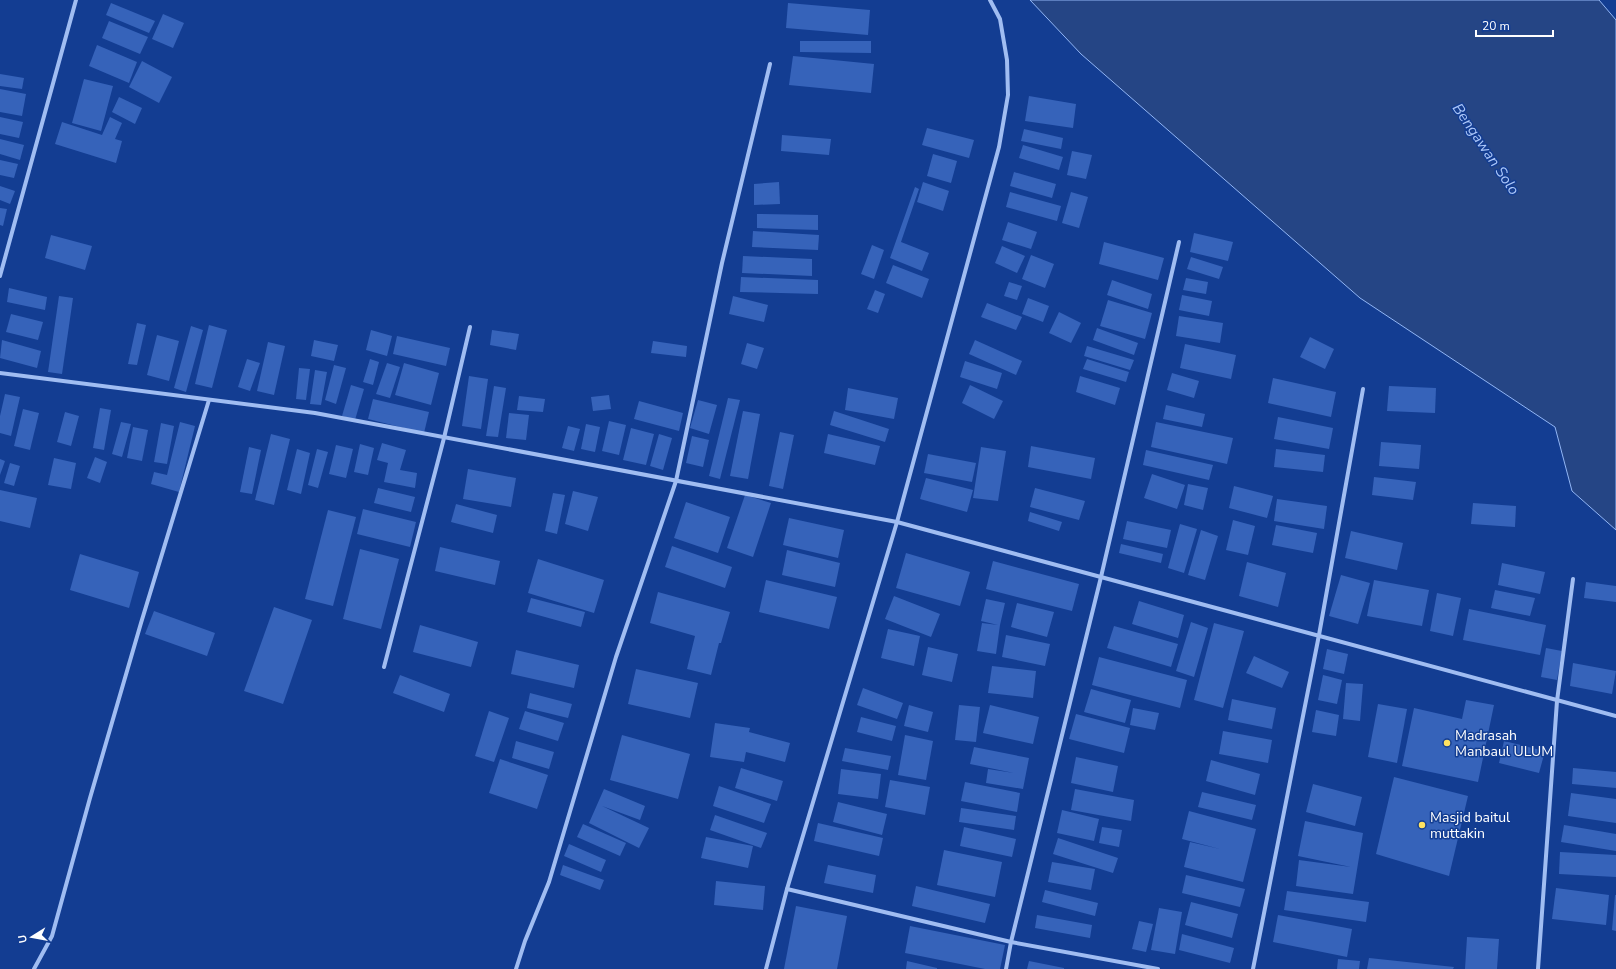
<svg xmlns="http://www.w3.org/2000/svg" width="1616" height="969" viewBox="0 0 1616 969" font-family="'Nunito Sans',sans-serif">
<rect width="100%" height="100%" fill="#133d92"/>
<polygon fill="#254585" stroke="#92b6f5" points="1030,0 1599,0 1616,20 1616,530 1572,491 1555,427 1360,298 1081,54"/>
<g fill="#3663ba">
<polygon points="111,3 155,21 149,33 106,15"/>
<polygon points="788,3 870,10 868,35 786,28"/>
<polygon points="163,14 184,23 173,48 152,39"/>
<polygon points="109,21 148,37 140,54 102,38"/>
<polygon points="800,41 871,41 871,53 800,52"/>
<polygon points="97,45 137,62 129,83 89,66"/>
<polygon points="793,56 874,64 871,93 789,85"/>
<polygon points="142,61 172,77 159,103 129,87"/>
<polygon points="0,74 24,78 22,89 0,86"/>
<polygon points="84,79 113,86 101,131 72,123"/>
<polygon points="0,89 26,94 22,116 0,112"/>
<polygon points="1029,96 1076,104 1073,128 1025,121"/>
<polygon points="119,97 142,108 135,124 112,112"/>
<polygon points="0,117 23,122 19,138 0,134"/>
<polygon points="110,117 122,123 115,139 122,141 116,163 55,144 62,122 102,135"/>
<polygon points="927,128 974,140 969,158 922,145"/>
<polygon points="1024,129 1063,138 1061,149 1021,141"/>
<polygon points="782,135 831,139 829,155 781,151"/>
<polygon points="0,139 24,145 20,160 0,154"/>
<polygon points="1023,145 1063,157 1059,170 1019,158"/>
<polygon points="1072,151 1092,155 1086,179 1067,175"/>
<polygon points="933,154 957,161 951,183 927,176"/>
<polygon points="0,160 18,164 14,178 0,175"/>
<polygon points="1014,172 1056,184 1052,198 1010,186"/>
<polygon points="779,182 780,204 754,205 754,184"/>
<polygon points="923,182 949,191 943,211 917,202"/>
<polygon points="0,186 15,191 10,204 0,200"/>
<polygon points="915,187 919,189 901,242 929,253 922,271 890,258"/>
<polygon points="1010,192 1061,206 1057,221 1006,207"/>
<polygon points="1071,192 1088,197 1079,228 1062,223"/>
<polygon points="0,208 7,209 3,226 0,225"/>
<polygon points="757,214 818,215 818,230 757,228"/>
<polygon points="1008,222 1037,232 1031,249 1002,240"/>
<polygon points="753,231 819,235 818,250 752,247"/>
<polygon points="1194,233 1233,242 1228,261 1190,252"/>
<polygon points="51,235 92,246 85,270 45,258"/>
<polygon points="1104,242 1164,258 1158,280 1099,264"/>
<polygon points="872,245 884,250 874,279 861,274"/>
<polygon points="1002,246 1025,256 1017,273 995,263"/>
<polygon points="1031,255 1054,264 1045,288 1022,279"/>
<polygon points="743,256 812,259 812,276 742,273"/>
<polygon points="1191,257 1223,267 1219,279 1187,269"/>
<polygon points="893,265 929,279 922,298 886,283"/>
<polygon points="741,277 818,280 818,294 740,292"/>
<polygon points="1186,278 1208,282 1206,294 1183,290"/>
<polygon points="1112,280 1152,294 1148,309 1107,295"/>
<polygon points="1009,282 1022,286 1017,300 1004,296"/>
<polygon points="9,288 47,297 45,310 7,302"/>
<polygon points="875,290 885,294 878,313 867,309"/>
<polygon points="1182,295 1212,301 1209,316 1179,310"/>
<polygon points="59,296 73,298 62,374 48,372"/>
<polygon points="733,296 768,305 764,322 729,314"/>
<polygon points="1028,298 1049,306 1043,322 1022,314"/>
<polygon points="1108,300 1152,313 1145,339 1100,326"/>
<polygon points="987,303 1022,317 1016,330 981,317"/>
<polygon points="1059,312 1081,323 1071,343 1049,333"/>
<polygon points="11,314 43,322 38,340 6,332"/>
<polygon points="1179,316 1223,323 1220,343 1176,336"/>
<polygon points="137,323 146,325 137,365 128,364"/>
<polygon points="209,325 227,330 212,388 195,384"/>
<polygon points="191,326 203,330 186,392 174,388"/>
<polygon points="1097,328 1138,343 1134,355 1093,340"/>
<polygon points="371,330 392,336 387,356 366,350"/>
<polygon points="492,330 519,334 516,350 490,345"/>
<polygon points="157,335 179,341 169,381 147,375"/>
<polygon points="397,336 450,348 446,366 393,354"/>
<polygon points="1310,337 1334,349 1325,369 1300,357"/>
<polygon points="2,340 41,351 37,368 0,358"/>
<polygon points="314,340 338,345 334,361 311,356"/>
<polygon points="975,340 1022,361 1016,375 969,354"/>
<polygon points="653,341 687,346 686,357 651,353"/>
<polygon points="268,342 285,346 274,395 257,391"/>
<polygon points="747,343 764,348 757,369 741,364"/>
<polygon points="1185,344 1236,355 1231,379 1180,368"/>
<polygon points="1087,346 1134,360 1130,370 1084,356"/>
<polygon points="247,359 260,363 250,391 238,387"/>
<polygon points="370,359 379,362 373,385 363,382"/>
<polygon points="1087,359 1129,372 1126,382 1083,369"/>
<polygon points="965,361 1002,373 997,389 960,377"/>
<polygon points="387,363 400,367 390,398 376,394"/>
<polygon points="404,363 439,373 431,405 395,395"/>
<polygon points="334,365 346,368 336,404 325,400"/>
<polygon points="299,368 310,369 306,400 296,399"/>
<polygon points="315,370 327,372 321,405 310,404"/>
<polygon points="1172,373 1199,381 1194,398 1167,390"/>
<polygon points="469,376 488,379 481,429 462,426"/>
<polygon points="1080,376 1120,388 1115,405 1076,392"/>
<polygon points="1273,378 1336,392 1331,417 1268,403"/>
<polygon points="351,385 364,389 355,420 342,416"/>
<polygon points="970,385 1003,401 994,419 962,403"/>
<polygon points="494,386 506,388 498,437 486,436"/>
<polygon points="1389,386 1436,388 1435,413 1387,411"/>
<polygon points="848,388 898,398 894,419 845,410"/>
<polygon points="5,394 20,397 11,436 0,433 0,416"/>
<polygon points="609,395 611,409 593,411 591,397"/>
<polygon points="519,396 545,399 543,412 517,410"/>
<polygon points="728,398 740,400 720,479 709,476"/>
<polygon points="373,399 429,412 424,433 368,419"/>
<polygon points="698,400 717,405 709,434 690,428"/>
<polygon points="639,401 683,413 679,431 634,419"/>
<polygon points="1166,405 1205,414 1202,427 1163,419"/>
<polygon points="100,408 111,410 104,450 93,448"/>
<polygon points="23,409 39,413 30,450 14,446"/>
<polygon points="743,411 760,414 748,479 730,476"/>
<polygon points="834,411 889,429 885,442 830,425"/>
<polygon points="65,412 79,416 71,446 57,442"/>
<polygon points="509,413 529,415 526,440 506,438"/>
<polygon points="1278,417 1333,428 1329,449 1274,439"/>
<polygon points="609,421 626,425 619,455 602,451"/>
<polygon points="121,422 131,424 122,457 112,454"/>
<polygon points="180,422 195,426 179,492 151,484 154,472 167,475"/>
<polygon points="1156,422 1233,438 1227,464 1151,447"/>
<polygon points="161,423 174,426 167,464 154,462"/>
<polygon points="586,424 600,427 595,452 581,449"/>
<polygon points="568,426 580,429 574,451 562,448"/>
<polygon points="133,427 148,430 142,461 127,458"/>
<polygon points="631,428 654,434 646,465 623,460"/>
<polygon points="780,432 794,435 783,489 769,486"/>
<polygon points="271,434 290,439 274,505 255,500"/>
<polygon points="659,434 672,438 663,470 650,466"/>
<polygon points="828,434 880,446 875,465 824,453"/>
<polygon points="692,436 709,440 703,467 686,463"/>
<polygon points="1381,442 1421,445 1419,469 1379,466"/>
<polygon points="382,443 406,450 400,470 417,473 415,488 384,482 388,463 377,460"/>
<polygon points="360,444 374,448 368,475 354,472"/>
<polygon points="336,445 353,449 346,478 329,474"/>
<polygon points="1031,446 1095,458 1091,479 1028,467"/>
<polygon points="249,447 261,450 252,494 240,492"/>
<polygon points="981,447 1006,451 998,501 973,498"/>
<polygon points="297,449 310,453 301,494 287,490"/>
<polygon points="317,449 328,452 318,488 308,485"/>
<polygon points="1276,449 1325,455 1323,472 1274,467"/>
<polygon points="1146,450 1213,465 1209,480 1143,465"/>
<polygon points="928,454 976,463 972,482 924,473"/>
<polygon points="95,457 107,462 100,483 87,478"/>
<polygon points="54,458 76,463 71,489 48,485"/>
<polygon points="0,459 5,461 0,475"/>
<polygon points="10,463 20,466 14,486 4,483"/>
<polygon points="468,469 516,478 511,507 463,499"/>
<polygon points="1152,474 1185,485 1177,509 1144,498"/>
<polygon points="1374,477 1416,482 1413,500 1372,495"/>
<polygon points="926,478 973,490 967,512 920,499"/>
<polygon points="1188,484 1208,488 1203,510 1184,505"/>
<polygon points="1234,486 1273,496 1267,518 1229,508"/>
<polygon points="378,488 415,497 411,512 374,503"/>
<polygon points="1035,488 1085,501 1079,520 1030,507"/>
<polygon points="0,490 37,498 30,528 0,521"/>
<polygon points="573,491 598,497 588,531 565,524"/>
<polygon points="553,493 565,495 557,534 545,531"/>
<polygon points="745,495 771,503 753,557 727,548"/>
<polygon points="1277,499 1327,506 1324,529 1274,521"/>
<polygon points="686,502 730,517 718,553 674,538"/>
<polygon points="1473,503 1516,506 1515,527 1471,524"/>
<polygon points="456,504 497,515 493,533 451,522"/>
<polygon points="363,509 416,522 410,547 357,534"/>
<polygon points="328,510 356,517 333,606 305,599"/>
<polygon points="1030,512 1062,522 1059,531 1028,521"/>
<polygon points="789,518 844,530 838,558 783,545"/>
<polygon points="1233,520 1255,526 1248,555 1226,550"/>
<polygon points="1127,521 1171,530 1167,548 1123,539"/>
<polygon points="1180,524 1197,529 1184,573 1168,568"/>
<polygon points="1276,525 1317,533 1313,553 1272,545"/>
<polygon points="1201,530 1218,536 1205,580 1188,575"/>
<polygon points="1351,531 1403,543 1397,570 1345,558"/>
<polygon points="1121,544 1163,554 1161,563 1119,553"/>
<polygon points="672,546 732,567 725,588 665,567"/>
<polygon points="440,547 500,561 495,585 435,571"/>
<polygon points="360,549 399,559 381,629 343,619"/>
<polygon points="787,550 840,563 835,587 782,575"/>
<polygon points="906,553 970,572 960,606 896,588"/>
<polygon points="80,554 139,572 129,608 70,590"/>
<polygon points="538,559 604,580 594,613 528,593"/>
<polygon points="993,561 1079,584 1072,611 986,589"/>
<polygon points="1247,562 1286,573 1278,607 1239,596"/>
<polygon points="1502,563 1545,572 1540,594 1498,585"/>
<polygon points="1341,575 1370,583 1358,624 1329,616"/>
<polygon points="766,580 837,597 829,629 759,612"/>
<polygon points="1374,580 1429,590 1422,626 1367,616"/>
<polygon points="1586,582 1616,586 1616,602 1584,598"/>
<polygon points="1495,590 1535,598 1530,616 1491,608"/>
<polygon points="658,592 730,612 721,643 719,643 711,675 687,669 695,636 650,623"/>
<polygon points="1437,593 1461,598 1453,636 1430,631"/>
<polygon points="894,596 940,614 931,637 885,619"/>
<polygon points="531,598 585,612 581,627 527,612"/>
<polygon points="986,599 1005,603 1000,625 996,654 977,651 982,623 998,625 981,621"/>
<polygon points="1139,601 1184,615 1178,638 1132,624"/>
<polygon points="1017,603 1054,612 1047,637 1011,627"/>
<polygon points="274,607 312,620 283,704 244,691"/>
<polygon points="1469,609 1546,625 1540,655 1463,640"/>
<polygon points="154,611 215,633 207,656 145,634"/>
<polygon points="1191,622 1208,628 1194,677 1176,671"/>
<polygon points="1214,623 1244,631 1223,708 1194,700"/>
<polygon points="420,625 478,642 471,667 413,652"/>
<polygon points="1114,626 1178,644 1171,667 1107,648"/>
<polygon points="888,629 920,636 914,666 881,658"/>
<polygon points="1006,635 1050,644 1045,666 1002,657"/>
<polygon points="928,647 958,654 952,682 922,675"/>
<polygon points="1546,648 1562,651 1557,680 1541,677"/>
<polygon points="1327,649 1348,654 1344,674 1323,669"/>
<polygon points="516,650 579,665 574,688 511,674"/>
<polygon points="1254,656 1289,672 1282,688 1246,673"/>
<polygon points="1099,657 1187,680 1180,708 1092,685"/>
<polygon points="1573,663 1616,671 1612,694 1570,686"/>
<polygon points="992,666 1036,671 1033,698 988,693"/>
<polygon points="636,669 698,683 690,718 628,704"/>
<polygon points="400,675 450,694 444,712 393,693"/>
<polygon points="1323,675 1342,680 1337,704 1318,700"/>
<polygon points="1346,683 1363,684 1360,721 1343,719"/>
<polygon points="863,688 903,703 897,719 857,705"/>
<polygon points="1091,689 1131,700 1125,723 1084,712"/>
<polygon points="530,693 572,704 568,718 527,708"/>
<polygon points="1232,699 1276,708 1272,729 1228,720"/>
<polygon points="1466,700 1494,705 1478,782 1402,766 1414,708 1462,719"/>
<polygon points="1378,704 1407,709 1397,763 1368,757"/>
<polygon points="909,705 933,712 928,732 904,726"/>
<polygon points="959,705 980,707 976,742 955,740"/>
<polygon points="990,705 1039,717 1033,744 983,733"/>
<polygon points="1133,708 1159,713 1155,730 1130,725"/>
<polygon points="1316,710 1339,715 1336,736 1312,732"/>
<polygon points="489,711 509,718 494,762 475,756"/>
<polygon points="525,711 564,723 558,741 519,729"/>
<polygon points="1076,714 1130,728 1124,753 1069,739"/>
<polygon points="861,717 896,726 892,741 857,732"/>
<polygon points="715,723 750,728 749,732 790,743 785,762 746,752 744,762 710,757"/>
<polygon points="1223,731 1272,740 1268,763 1219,754"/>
<polygon points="622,735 690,754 678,799 610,780"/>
<polygon points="905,735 933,741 926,780 898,775"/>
<polygon points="516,741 554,752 549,769 512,758"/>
<polygon points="1504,741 1545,751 1539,773 1499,763"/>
<polygon points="974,747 1029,758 1023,789 986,783 988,769 1014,773 970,764"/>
<polygon points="845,748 891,756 888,770 842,761"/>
<polygon points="1076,757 1118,766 1113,792 1071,783"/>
<polygon points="500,759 548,775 537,809 489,793"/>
<polygon points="1211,760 1260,774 1255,795 1206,781"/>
<polygon points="741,768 783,781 777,801 735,788"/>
<polygon points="1573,768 1616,772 1616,788 1572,784"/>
<polygon points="841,769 881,774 878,799 838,794"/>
<polygon points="1394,777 1468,796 1449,876 1376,854"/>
<polygon points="890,780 930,787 925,815 885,807"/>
<polygon points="965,782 1020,793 1017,812 961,801"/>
<polygon points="1313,784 1362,797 1355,826 1306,812"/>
<polygon points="719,786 771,804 764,823 713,806"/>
<polygon points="604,789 645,806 640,820 602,806 649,828 639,848 589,823"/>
<polygon points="1075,789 1134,800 1131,821 1071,810"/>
<polygon points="1202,792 1256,805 1252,820 1198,807"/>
<polygon points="1571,793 1616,799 1616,823 1568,816"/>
<polygon points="838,802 887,814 882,835 833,822"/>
<polygon points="961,808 1016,816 1014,830 959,822"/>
<polygon points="1062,810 1099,819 1094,841 1057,833"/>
<polygon points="1189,811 1256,829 1243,882 1184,867 1190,842 1220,849 1182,839"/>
<polygon points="715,815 767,833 761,848 710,830"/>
<polygon points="1305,821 1363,833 1353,894 1296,886 1299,860 1351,867 1298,856"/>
<polygon points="818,823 883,838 879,856 814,841"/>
<polygon points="583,824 626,843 620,856 577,837"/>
<polygon points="1564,825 1616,834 1616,851 1561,842"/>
<polygon points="964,827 1016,839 1012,857 960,846"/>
<polygon points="1102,827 1122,830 1119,847 1099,843"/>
<polygon points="706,837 753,846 748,868 701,858"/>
<polygon points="1058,838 1118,858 1113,873 1053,854"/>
<polygon points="569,844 606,860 601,872 564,856"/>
<polygon points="944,850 1002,862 995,897 937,885"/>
<polygon points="1560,852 1616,855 1616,877 1559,874"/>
<polygon points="1052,862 1095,869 1091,890 1048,882"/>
<polygon points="563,865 604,880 600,890 560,875"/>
<polygon points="828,865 876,875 873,893 824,883"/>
<polygon points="1186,875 1245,889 1240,907 1182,893"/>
<polygon points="716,881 765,886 763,910 714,905"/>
<polygon points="916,886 990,904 985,923 912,906"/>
<polygon points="1556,888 1609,895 1606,925 1552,919"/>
<polygon points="1045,890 1098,903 1095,916 1042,902"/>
<polygon points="1287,891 1369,902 1366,922 1284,910"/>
<polygon points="1615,895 1616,895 1616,931 1612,930"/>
<polygon points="1191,902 1238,914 1232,938 1185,925"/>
<polygon points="796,906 847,916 837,969 784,969"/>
<polygon points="1159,908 1182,912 1175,954 1151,950"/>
<polygon points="1037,915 1092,925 1090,938 1035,928"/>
<polygon points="1278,915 1352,929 1347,957 1273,942"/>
<polygon points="1139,921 1153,924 1146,952 1132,949"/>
<polygon points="910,926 1005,945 1000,969 985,969 905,953"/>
<polygon points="1182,934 1234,948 1230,963 1179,950"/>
<polygon points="1467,937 1499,939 1497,969 1465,969"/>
<polygon points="1369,958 1454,967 1453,969 1367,969"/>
<polygon points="1338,959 1360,961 1359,969 1337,969"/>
<polygon points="907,961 937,968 937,969 906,969"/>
<polygon points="1029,961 1064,968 1064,969 1027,969"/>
</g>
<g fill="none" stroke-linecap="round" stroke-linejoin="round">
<g stroke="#a0bdf2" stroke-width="4">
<polyline points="990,0 1000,19 1007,60 1008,95 999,147 897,522 787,889 1011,942 1158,969"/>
<polyline points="0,276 76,0"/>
<polyline points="0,373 315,413 897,522 1616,716"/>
<polyline points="384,667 444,438 470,327"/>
<polyline points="34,969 52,936 90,798 141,623 209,400"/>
<polyline points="516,969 525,941 549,882 616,657 676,481 722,263 770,64"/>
<polyline points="766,969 787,889"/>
<polyline points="1006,969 1011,942 1101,577 1179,242"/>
<polyline points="1253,969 1319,635 1363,389"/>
<polyline points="1538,969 1557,701 1573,579"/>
</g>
</g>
<g fill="#ffe261" stroke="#133d92" stroke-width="1.5">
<circle cx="1447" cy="743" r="4"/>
<circle cx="1422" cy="825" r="4"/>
</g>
<g text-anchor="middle" stroke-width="3" stroke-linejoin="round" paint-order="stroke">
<g font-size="14" fill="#fff" stroke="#133d92" text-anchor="start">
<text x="1455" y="740">Madrasah<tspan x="1455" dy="16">Manbaul ULUM</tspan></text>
<text x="1430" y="822">Masjid baitul<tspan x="1430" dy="16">muttakin</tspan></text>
</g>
<g font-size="15" font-style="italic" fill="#acc7f9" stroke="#133d92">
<text transform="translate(1486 149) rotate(56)" y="5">Bengawan Solo</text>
</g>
</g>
<g transform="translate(32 937) rotate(259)" stroke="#133d92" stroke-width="3" paint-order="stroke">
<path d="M0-3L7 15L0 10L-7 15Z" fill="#ffffff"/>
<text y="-6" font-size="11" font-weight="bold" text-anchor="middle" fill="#ffffff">U</text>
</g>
<path d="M1476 30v6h77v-6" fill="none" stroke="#ffffff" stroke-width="2"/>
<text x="1482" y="30" font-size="12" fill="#ffffff" stroke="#133d92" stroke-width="3" paint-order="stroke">20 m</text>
</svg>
